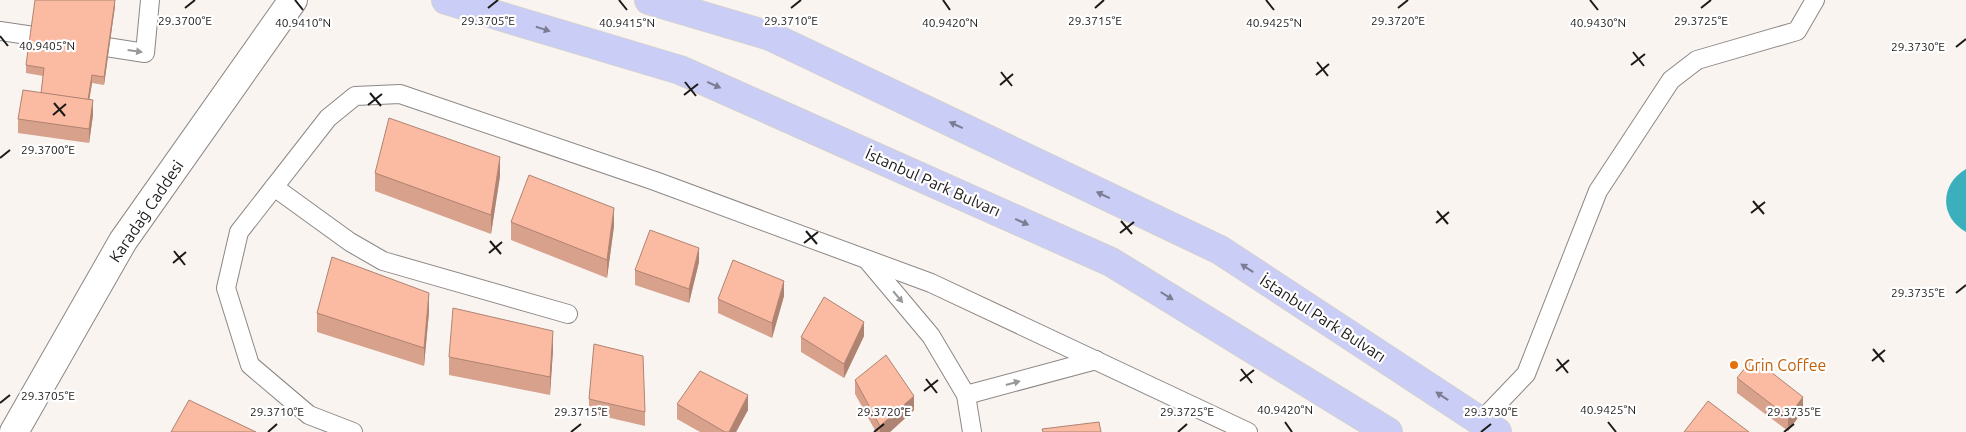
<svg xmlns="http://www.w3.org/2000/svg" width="1966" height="432" viewBox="0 0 1966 432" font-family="Ubuntu,sans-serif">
<rect width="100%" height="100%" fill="#faf4f1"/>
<path fill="#3cafbd" d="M1966 169V232C1939 217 1940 184 1966 169Z"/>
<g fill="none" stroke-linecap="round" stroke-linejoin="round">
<defs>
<g id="lane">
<polyline points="0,31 54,39"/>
<polyline points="87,44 145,53 150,0"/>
<polyline points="274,187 350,242 383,261 568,314"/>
<polyline points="868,261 931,336 966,395 972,432"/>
<polyline points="966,395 1096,360"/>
<polyline points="1481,421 1526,374 1598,191 1671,80 1697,60 1797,31 1815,0"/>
<polyline points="353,432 309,415 250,365 226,288 239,232 328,118 355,96 400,94 655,181 931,283 1248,432"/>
</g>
<polyline id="secondary" points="14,432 123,241 293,0"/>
<g id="highway">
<polyline points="446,0 680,70 1111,262 1388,432"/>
<polyline points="649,0 770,36 1220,250 1497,432"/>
</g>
</defs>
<use href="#lane" stroke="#8d8785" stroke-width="20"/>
<use href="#secondary" stroke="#8d8785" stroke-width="30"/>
<use href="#highway" stroke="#d2d1d1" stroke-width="30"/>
<use href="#lane" stroke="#fff" stroke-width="18"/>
<use href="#secondary" stroke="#fff" stroke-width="28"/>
<use href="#highway" stroke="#cacdf5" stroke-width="28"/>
</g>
<g fill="#d7a18b">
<polygon points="115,6 104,85 92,83 89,100 93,115 89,143 18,133 18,119 41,93 43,76 26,73 26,65"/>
<polygon points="375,173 500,176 491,234 375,191"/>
<polygon points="511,222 614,226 607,278 511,240"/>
<polygon points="699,262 689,303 635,285 635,270"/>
<polygon points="784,296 772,338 718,313 718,299"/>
<polygon points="429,312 424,366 317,332 317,313"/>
<polygon points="864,336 844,378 801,352 801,337"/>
<polygon points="553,350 550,395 449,375 449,357"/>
<polygon points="1737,378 1803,411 1788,431 1737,393"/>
<polygon points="855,380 914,410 890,432 876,432 855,394"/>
<polygon points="589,399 645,412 645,426 589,413"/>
<polygon points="677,404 748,410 736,432 700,432 677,419"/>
</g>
<g fill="#af8371">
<polygon points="115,0 115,6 104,85 104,77"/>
<polygon points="92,75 92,83 87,114 87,106"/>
<polygon points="93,100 93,115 89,143 89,129"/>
<polygon points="500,157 500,176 491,234 491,215"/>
<polygon points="614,208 614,226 607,278 607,260"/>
<polygon points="699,248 699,262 689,303 689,289"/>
<polygon points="784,281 784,296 772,338 772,323"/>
<polygon points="429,293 429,312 424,366 424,348"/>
<polygon points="864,322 864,336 844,378 844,364"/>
<polygon points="553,331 553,350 550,395 550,377"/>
<polygon points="748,395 748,410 736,432 729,432"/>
<polygon points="914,396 914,410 890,432 880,432 880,426"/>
<polygon points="1803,397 1803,411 1788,431 1788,417"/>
</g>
<g fill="#fabba2" stroke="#af8371">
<polygon points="35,0 115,0 104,77 92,75 88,100 41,93 44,68 26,65"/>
<polygon points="23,90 93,100 89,129 18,119"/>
<polygon points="389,118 500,157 491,215 375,173"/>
<polygon points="529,175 614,208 607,260 511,222"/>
<polygon points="650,230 699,248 689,289 635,270"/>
<polygon points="332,257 429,293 424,348 317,313"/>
<polygon points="733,260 784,281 772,323 718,299"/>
<polygon points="824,297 864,322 844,364 801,337"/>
<polygon points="453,308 553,331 550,377 449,357"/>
<polygon points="594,344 643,356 645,412 589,399"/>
<polygon points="886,355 914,396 880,426 855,380"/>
<polygon points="1753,358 1803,397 1788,417 1737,378"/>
<polygon points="700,371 748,395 729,432 725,432 677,404"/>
<polygon points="189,400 256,432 171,432"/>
<polygon points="1708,401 1749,432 1684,432"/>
<polygon points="1099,422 1101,432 1043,432 1042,429"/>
</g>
<defs><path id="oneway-solid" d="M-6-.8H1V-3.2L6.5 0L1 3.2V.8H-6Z" transform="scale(1.25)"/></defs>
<g fill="#7c7c92">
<use href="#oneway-solid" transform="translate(543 29) rotate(17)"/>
<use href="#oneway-solid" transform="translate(714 85) rotate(24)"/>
<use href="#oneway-solid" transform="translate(956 125) rotate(-155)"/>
<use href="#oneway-solid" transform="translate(1103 195) rotate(-155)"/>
<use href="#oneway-solid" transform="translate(1022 222) rotate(24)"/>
<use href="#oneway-solid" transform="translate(1247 268) rotate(-147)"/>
<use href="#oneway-solid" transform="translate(1167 296) rotate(32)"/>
<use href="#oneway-solid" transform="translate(1442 396) rotate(-147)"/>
</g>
<g fill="#999898">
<use href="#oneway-solid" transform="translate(135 51) rotate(8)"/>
<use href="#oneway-solid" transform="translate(898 297) rotate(50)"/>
<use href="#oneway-solid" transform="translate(1013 383) rotate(-15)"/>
</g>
<path fill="none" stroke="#1c1a19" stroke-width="2" d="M295 0 303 10M619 0 627 10M943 0 950 10M1266 0 1274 10M1590 0 1598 10M185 8 195 0M488 8 498 0M791 8 801 0M1095 8 1104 0M1398 8 1408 0M1701 8 1711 0M0 36 8 46M1956 47 1966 39M1633 52 1644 66M1317 62 1328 76M1631 65 1645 54M1001 72 1012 86M1316 75 1329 64M685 82 696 96M1000 85 1013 74M370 93 381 106M684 95 698 84M54 103 65 116M368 105 382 94M53 115 66 104M0 158 10 150M1753 201 1764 214M1437 211 1448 224M1751 213 1765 202M1121 221 1132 234M1436 223 1449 212M806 231 817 244M1120 233 1134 222M490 241 501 254M804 243 818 232M174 251 185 265M489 253 502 242M173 263 186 252M1956 293 1966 285M1873 349 1884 362M1557 359 1568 373M1872 361 1885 350M1241 369 1252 383M1556 371 1569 360M926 379 937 393M1240 381 1254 370M924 391 938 380M0 403 10 395M1285 422 1292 432M1608 422 1616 432M268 432 277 424M571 432 581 424M874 432 884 424M1178 432 1187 424M1481 432 1491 424M1784 432 1794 424"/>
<circle fill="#e8710a" stroke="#fff" stroke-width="2" cx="1734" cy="365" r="5"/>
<g text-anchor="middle" stroke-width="4.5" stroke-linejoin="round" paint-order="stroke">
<g font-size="16" fill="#1c1a19" stroke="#fff">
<text transform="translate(933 182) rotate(24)" y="6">İstanbul Park Bulvarı</text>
<text transform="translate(146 211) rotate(-56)" y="6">Karadağ Caddesi</text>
<text transform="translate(1323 318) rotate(33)" y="6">İstanbul Park Bulvarı</text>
</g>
<g font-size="16" fill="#c56008" stroke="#fff" text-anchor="start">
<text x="1744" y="371">Grin Coffee</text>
</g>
</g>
<g font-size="12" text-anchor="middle" fill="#1c1a19" stroke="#fff" stroke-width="4.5" stroke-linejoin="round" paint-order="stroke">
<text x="1701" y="25">29.3725°E</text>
<text x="185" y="25">29.3700°E</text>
<text x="488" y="25">29.3705°E</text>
<text x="791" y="25">29.3710°E</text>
<text x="1095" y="25">29.3715°E</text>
<text x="1398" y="25">29.3720°E</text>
<text x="303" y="27">40.9410°N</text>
<text x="627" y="27">40.9415°N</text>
<text x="1274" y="27">40.9425°N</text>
<text x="1598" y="27">40.9430°N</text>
<text x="950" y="27">40.9420°N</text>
<text x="47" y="50">40.9405°N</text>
<text x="1918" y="51">29.3730°E</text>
<text x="48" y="154">29.3700°E</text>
<text x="1918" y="297">29.3735°E</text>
<text x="48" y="400">29.3705°E</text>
<text x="1285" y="414">40.9420°N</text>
<text x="1608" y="414">40.9425°N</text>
<text x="277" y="416">29.3710°E</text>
<text x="581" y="416">29.3715°E</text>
<text x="884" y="416">29.3720°E</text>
<text x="1187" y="416">29.3725°E</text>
<text x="1491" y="416">29.3730°E</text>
<text x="1794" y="416">29.3735°E</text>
</g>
</svg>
